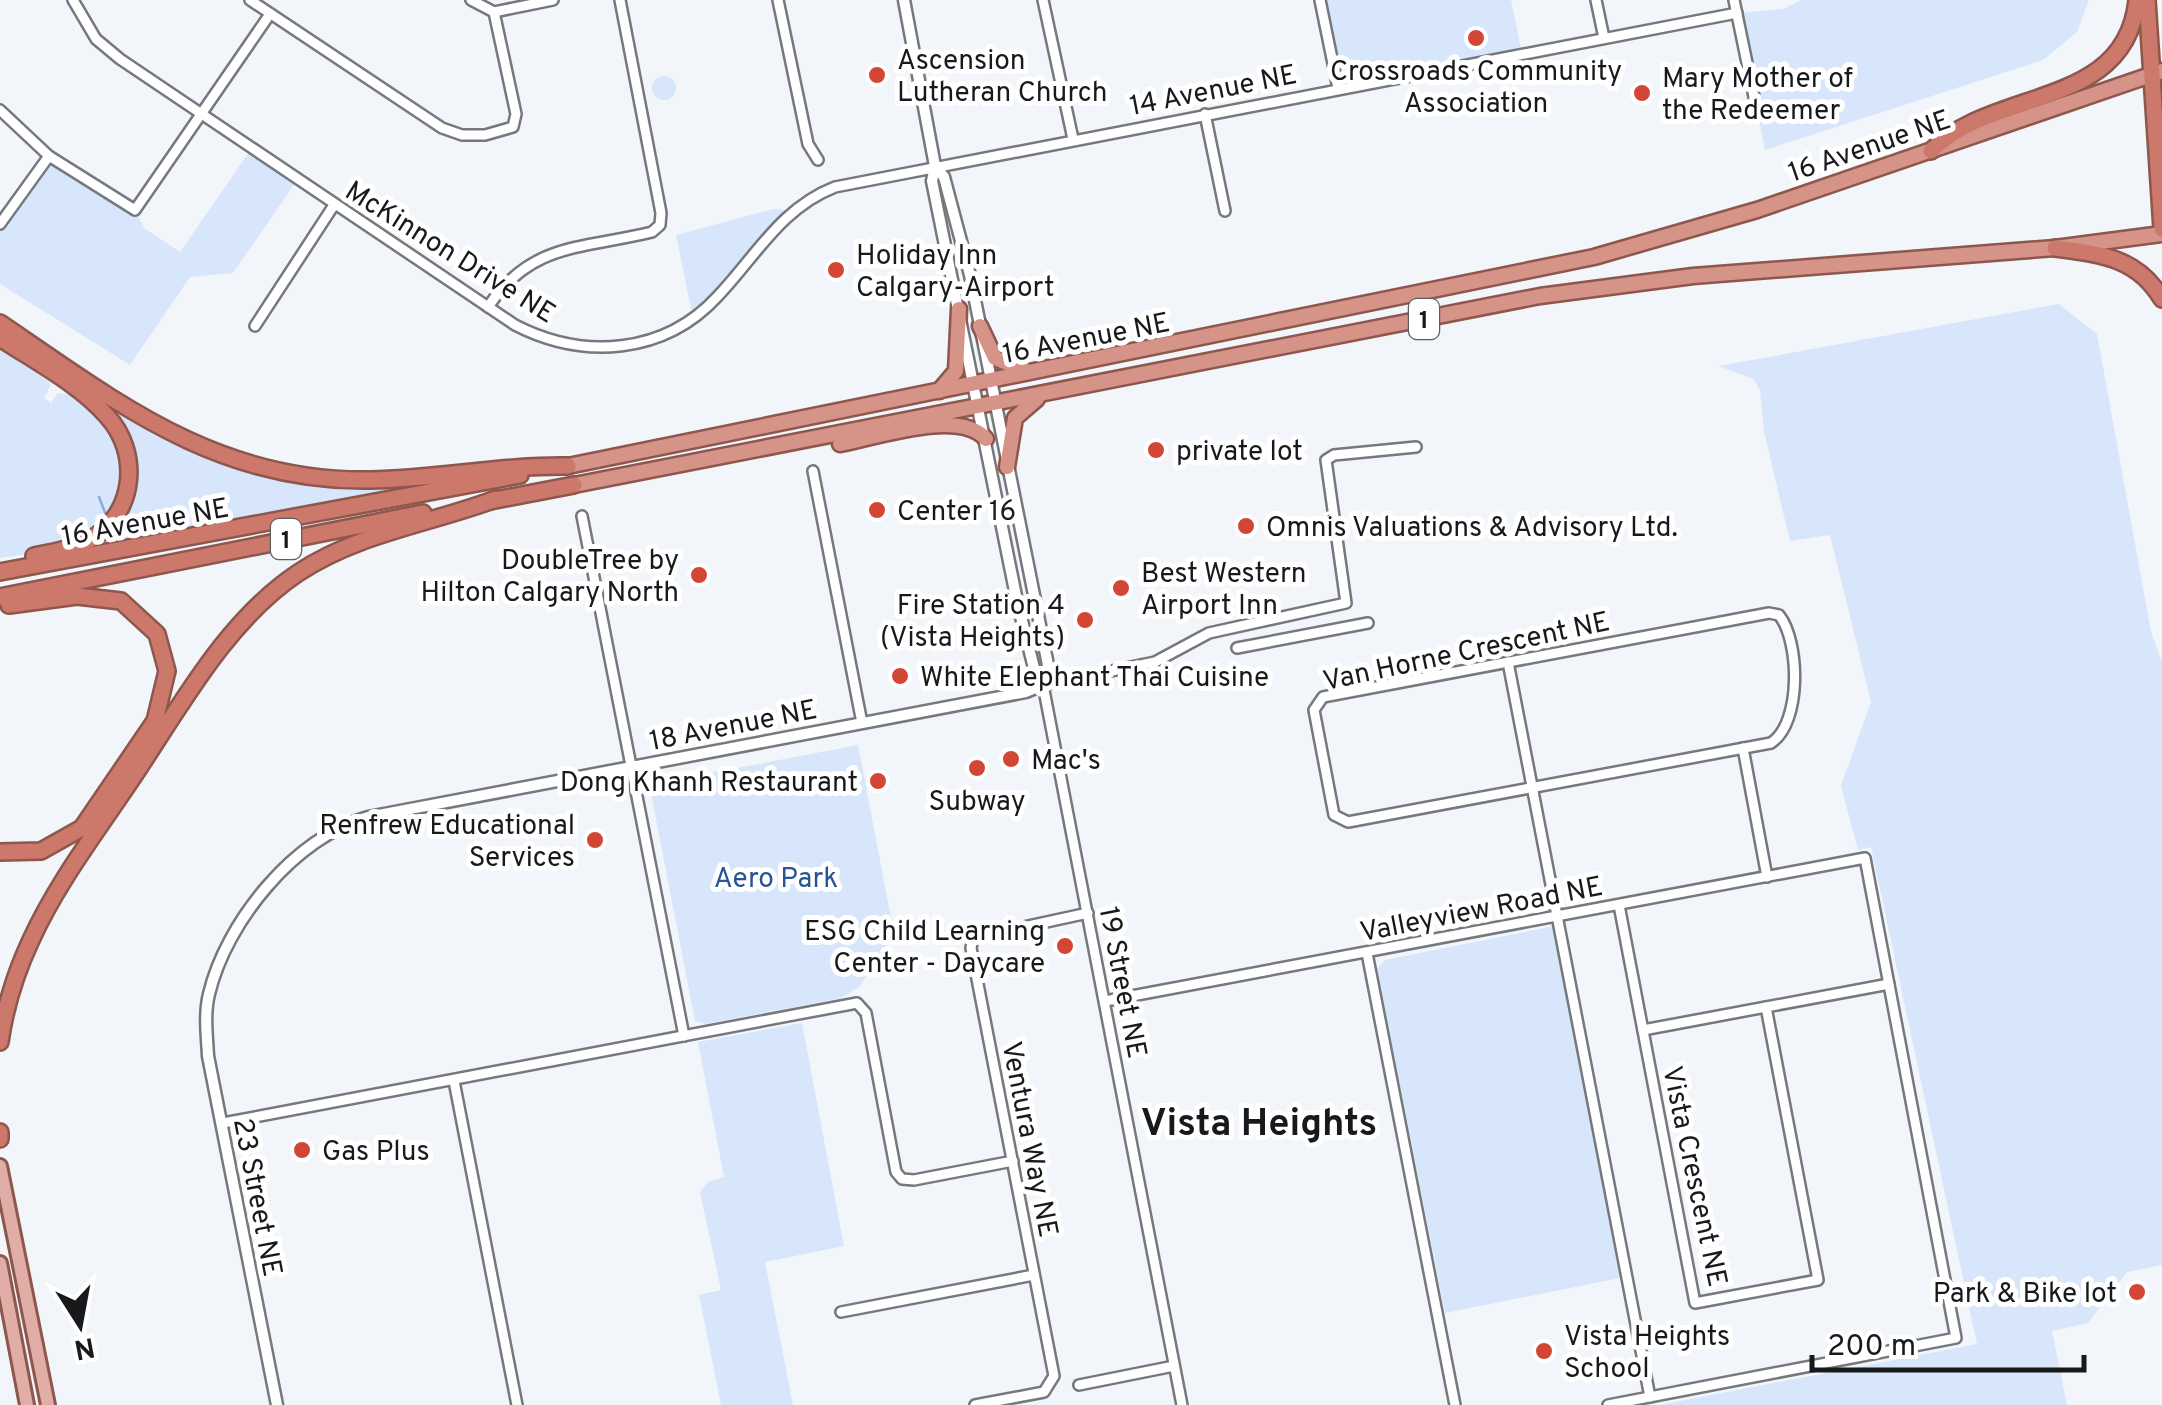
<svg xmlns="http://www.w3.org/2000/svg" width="2162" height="1405" viewBox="0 0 2162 1405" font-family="Overpass,sans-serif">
<rect width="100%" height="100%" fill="#f2f5f9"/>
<g fill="#d7e6fb">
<polygon points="1320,0 1511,0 1522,54 1338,88"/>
<polygon points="1801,0 2089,0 2077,32 2043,60 1765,150 1737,13 1783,9"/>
<circle cx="664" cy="88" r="12"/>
<polygon points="252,148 298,179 233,273 190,277 130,365 0,284 0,224 49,156 135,210 144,228 180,252"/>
<polygon points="773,209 794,210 693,318 676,235"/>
<polygon points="2059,304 2097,334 2151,632 2162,662 2162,1265 2127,1272 2088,1323 2052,1331 2067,1405 1659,1405 1977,1344 1871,847 1858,850 1841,786 1871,702 1830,535 1790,541 1764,432 1760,390 1753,379 1719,366"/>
<path d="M0 344 51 384 44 398 51 403 58 393C114 394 141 482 102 525 80 549 30 553 0 558Z"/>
<path d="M113 407 190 449 257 473 401 489 89 549C97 533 120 521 130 503 146 475 134 429 113 407Z"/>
<polygon points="858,745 895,939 890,940 859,987 841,998 705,1024 695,1021 651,793 653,784"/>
<polygon points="1554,926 1620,1278 1445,1313 1377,969 1385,960"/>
<polygon points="802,1023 844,1246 765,1262 793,1405 721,1405 699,1295 721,1290 700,1192 708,1182 724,1177 698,1042"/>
</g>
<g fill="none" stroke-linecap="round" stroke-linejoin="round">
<polyline stroke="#87abde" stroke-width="2.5" points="99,497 106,515"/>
<defs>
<g id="minor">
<path d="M73 0 96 39 120 59 515 325C583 360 664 355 718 296 756 256 781 208 835 187L1737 13"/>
<polyline points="250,0 442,128 462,135 485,135 513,127 516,114 494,12"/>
<polyline points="471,0 494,12 553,0"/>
<polyline points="778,0 808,144 818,160"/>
<polyline points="1043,0 1073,139"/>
<polyline points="1320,0 1338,88"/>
<polyline points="1596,0 1604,38"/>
<polyline points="1734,0 1758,116"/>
<polyline points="0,110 49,156"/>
<polyline points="1205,114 1225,211"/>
<polyline points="0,224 49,156 135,210 270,14"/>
<path d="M488 307C531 242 583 249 652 232L660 225 661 213 620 0"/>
<polyline points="255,326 334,205"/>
<polyline points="813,471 862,723"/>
<polyline points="582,516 684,1036"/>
<path d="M1769 613 1779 615C1800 641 1802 723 1771 743L1348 822 1334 815 1314 710 1323 697Z"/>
<polyline points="1237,648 1368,623"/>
<polyline points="1508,662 1650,1397"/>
<polyline points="1743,748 1767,877"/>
<polyline points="1619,905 1695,1303 1818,1280 1766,1007"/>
<polyline points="1367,953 1455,1405"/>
<polyline points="1105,1001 1865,858 1956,1338 1608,1405"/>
<polyline points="1643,1030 1889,984"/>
<polyline points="454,1081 517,1405"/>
<polyline points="223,1123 857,1003 866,1013 896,1172 902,1179 914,1180 1013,1161"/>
<polyline points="841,1312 1034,1275"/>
<polyline points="1079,1385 1174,1366"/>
<polyline points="975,1405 1044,1392 1054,1376 971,948 973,938 1088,913"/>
<polyline points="1182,1405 1043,685 1155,662 1209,633 1346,603 1326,460 1334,455 1416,447"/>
</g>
<g id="tertiary">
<polyline points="904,0 935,166 932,181 1017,601 1034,668 1043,685"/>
<polyline points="935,166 944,177 970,275 1048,665 1043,684"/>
<path d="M277 1405 208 1056C207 1036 204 1014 209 994 226 922 295 837 368 817L1026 692 1043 685"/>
</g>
<g id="primary">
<polyline points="0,1166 48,1405"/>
<polyline points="0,1263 27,1405"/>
</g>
<g id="trunk">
<polyline points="980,326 995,358 1029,372"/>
<polyline points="939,391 956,371 959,309"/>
<path d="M840 444C877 437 960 408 986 439"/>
<polyline points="568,466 1594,257 1757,210 2162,71"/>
<polyline points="1007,467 1015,418 1037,399"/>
<polyline points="574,485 1540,296 1693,276 2055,248 2162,234"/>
</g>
<g id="motorway">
<polyline points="2147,0 2162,229"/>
<path d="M1931 151C1993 87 2126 110 2137 0"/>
<path d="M2055 248C2100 254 2137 257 2162 299"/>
<path d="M0 323C119 404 219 483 371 480 437 479 502 465 568 466"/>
<path d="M0 338C35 361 79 384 107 416 140 452 136 511 93 538 75 548 54 552 34 556"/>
<polyline points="490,501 574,485"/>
<polyline points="0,572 520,475"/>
<polyline points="0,597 423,513"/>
<polyline points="0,852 41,851 82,828 155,721 167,671 157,634 121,601 77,596 9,605"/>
<path d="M0 1042C5 1007 16 972 31 940 56 885 94 835 127 786 177 713 223 623 298 573 358 533 429 524 496 499"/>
<polyline points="0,1132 0,1139"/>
</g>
</defs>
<use href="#minor" stroke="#75787c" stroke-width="14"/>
<use href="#tertiary" stroke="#75787c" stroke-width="15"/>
<use href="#primary" stroke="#8d574e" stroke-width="18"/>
<use href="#trunk" stroke="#8d574e" stroke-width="19"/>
<use href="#motorway" stroke="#8d574e" stroke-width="20"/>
<use href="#minor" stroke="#fff" stroke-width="9"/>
<use href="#tertiary" stroke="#fff" stroke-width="10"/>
<use href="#primary" stroke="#e0aea6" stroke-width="12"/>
<use href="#trunk" stroke="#d69388" stroke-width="14"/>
<use href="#motorway" stroke="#cc786a" stroke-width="15"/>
</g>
<g fill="#d34635" stroke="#fff" stroke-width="4">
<circle cx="1476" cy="38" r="10"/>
<circle cx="877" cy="75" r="10"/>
<circle cx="1642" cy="93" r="10"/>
<circle cx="836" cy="270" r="10"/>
<circle cx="1156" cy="450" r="10"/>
<circle cx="877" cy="510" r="10"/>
<circle cx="1246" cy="526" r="10"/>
<circle cx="699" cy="575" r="10"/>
<circle cx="1121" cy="588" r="10"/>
<circle cx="1085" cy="620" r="10"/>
<circle cx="900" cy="676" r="10"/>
<circle cx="1011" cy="759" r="10"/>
<circle cx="977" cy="768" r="10"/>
<circle cx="878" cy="781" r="10"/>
<circle cx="595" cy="840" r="10"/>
<circle cx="1065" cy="946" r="10"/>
<circle cx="302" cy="1150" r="10"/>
<circle cx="2137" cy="1292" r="10"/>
<circle cx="1544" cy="1351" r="10"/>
</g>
<g text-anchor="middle" stroke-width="10" stroke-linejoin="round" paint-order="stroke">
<g fill="#fff" stroke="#5d5e5f" stroke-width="2.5">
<rect x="1409" y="299" width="30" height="40" rx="8"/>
<rect x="271" y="519" width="30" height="40" rx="8"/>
</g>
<g font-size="25" font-weight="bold" fill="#18191b">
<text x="1424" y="328">1</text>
<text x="286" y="548">1</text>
</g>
<g font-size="28" fill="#18191b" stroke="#fff" text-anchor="start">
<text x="897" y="69">Ascension<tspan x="897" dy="32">Lutheran Church</tspan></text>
<text x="1476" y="80" text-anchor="middle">Crossroads Community<tspan x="1476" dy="32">Association</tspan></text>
<text x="1662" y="87">Mary Mother of<tspan x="1662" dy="32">the Redeemer</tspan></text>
<text x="856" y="264">Holiday Inn<tspan x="856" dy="32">Calgary-Airport</tspan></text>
<text x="1176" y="460">private lot</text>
<text x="897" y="520">Center 16</text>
<text x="1266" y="536">Omnis Valuations &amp; Advisory Ltd.</text>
<text x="679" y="569" text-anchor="end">DoubleTree by<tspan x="679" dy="32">Hilton Calgary North</tspan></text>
<text x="1141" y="582">Best Western<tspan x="1141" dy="32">Airport Inn</tspan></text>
<text x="1065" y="614" text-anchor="end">Fire Station 4<tspan x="1065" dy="32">(Vista Heights)</tspan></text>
<text x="920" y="686">White Elephant Thai Cuisine</text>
<text x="1031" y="769">Mac's</text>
<text x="858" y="791" text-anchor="end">Dong Khanh Restaurant</text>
<text x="977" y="810" text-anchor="middle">Subway</text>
<text x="575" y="834" text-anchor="end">Renfrew Educational<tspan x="575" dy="32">Services</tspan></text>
<text x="1045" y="940" text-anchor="end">ESG Child Learning<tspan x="1045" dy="32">Center - Daycare</tspan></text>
<text x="322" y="1160">Gas Plus</text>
<text x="2117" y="1302" text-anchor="end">Park &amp; Bike lot</text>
<text x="1564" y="1345">Vista Heights<tspan x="1564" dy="32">School</tspan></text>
</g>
<g font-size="28" fill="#18191b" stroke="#fff">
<text transform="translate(1213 89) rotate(-11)" y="10">14 Avenue NE</text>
<text transform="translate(1869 145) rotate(-19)" y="10">16 Avenue NE</text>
<text transform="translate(451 251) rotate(32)" y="10">McKinnon Drive NE</text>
<text transform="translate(1086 337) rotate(-11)" y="10">16 Avenue NE</text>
<text transform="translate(145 521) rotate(-10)" y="10">16 Avenue NE</text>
<text transform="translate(1466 650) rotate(-12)" y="10">Van Horne Crescent NE</text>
<text transform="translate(733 724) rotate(-11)" y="10">18 Avenue NE</text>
<text transform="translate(1481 908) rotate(-11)" y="10">Valleyview Road NE</text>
<text transform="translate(1124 982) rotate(79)" y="10">19 Street NE</text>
<text transform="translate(1031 1139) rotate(79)" y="10">Ventura Way NE</text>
<text transform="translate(1696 1176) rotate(78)" y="10">Vista Crescent NE</text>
<text transform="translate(259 1197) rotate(79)" y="10">23 Street NE</text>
</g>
<g font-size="28" fill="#285593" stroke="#fff">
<text x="776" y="887">Aero Park</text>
</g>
<g font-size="38" font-weight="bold" fill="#18191b" stroke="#fff">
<text x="1259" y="1135">Vista Heights</text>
</g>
</g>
<g transform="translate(80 1325) rotate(169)" stroke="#ffffff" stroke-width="8" paint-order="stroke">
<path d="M0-8L18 38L0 25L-18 38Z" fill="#18191b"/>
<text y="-15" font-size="28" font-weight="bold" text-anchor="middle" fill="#18191b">N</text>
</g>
<path d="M1812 1355v15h272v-15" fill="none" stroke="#18191b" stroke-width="5"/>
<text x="1827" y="1355" font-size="30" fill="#18191b" stroke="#ffffff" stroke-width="8" paint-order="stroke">200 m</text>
</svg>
